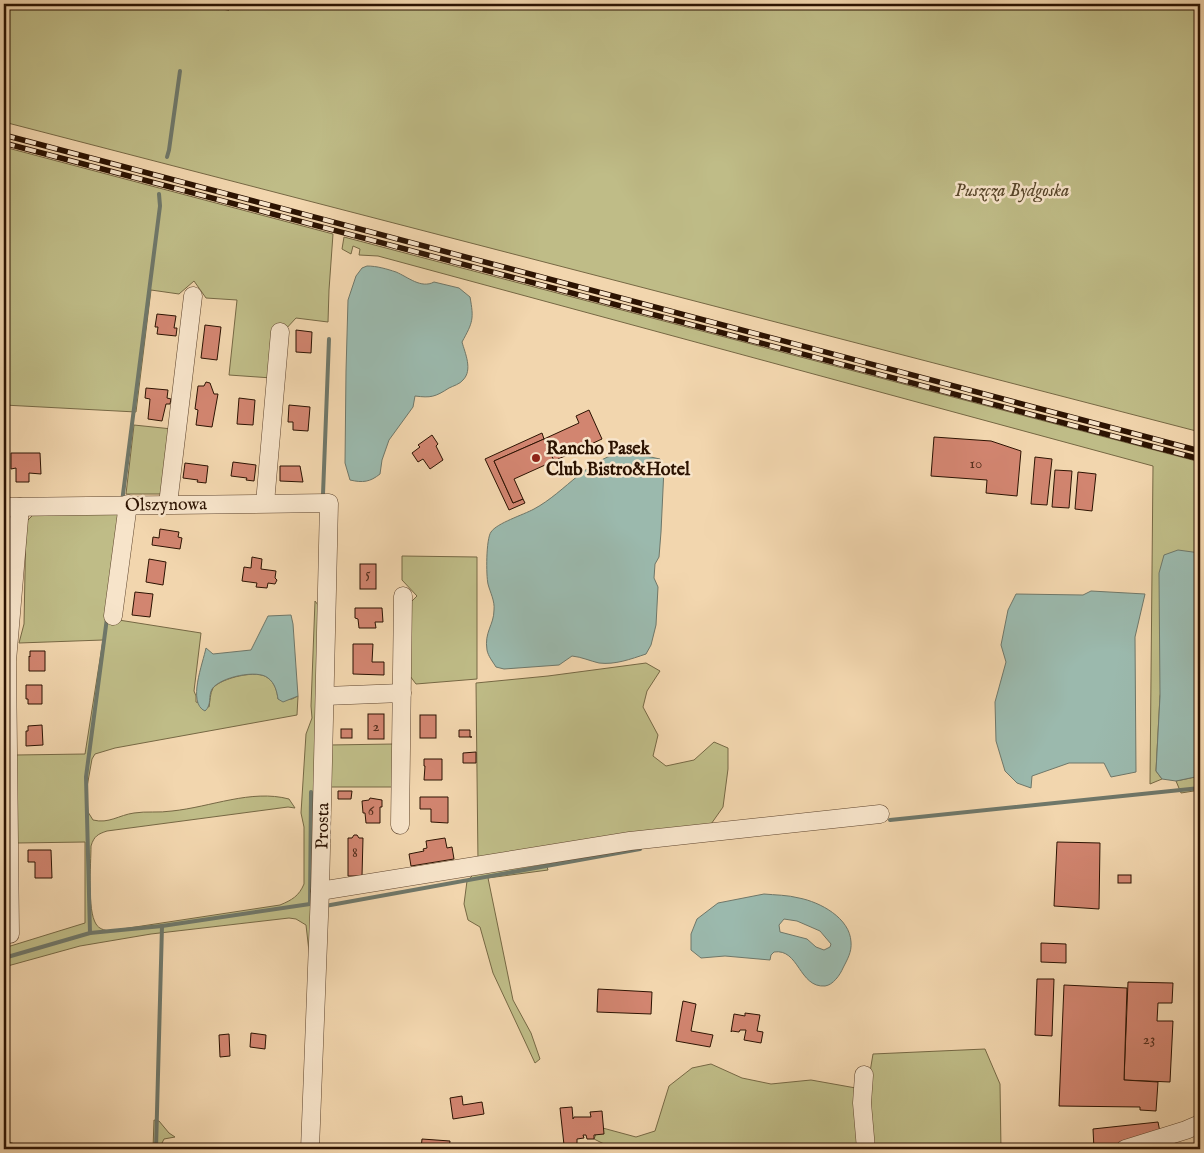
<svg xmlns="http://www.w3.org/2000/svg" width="1204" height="1153" viewBox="0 0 1204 1153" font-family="'IM FELL English',serif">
<rect width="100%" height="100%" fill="#f2d6ae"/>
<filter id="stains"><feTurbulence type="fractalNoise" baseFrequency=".004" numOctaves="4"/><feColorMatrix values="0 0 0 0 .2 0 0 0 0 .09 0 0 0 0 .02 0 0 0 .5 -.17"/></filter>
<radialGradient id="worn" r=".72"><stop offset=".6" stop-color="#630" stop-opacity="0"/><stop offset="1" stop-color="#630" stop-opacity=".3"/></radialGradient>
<g fill="#bfbc87" stroke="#766844">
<polygon points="4,4 1200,4 1200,432 4,122"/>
<polygon points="4,147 333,234 329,290 328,322 296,318 284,331 272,378 229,375 237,300 206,298 194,281 179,294 151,290 136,412 4,405"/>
<polygon points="344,237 1200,462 1200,553 1197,553 1160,696 1156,771 1162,779 1150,784 1153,466 378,256 359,255 360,249 353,246 351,254 342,249"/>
<polygon points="134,425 172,429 164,494 126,494"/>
<path d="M122 513 106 618 201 633 194 691 196 696V702L209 707C210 702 210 693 213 688 221 678 258 669 268 678 275 683 277 691 278 699H292L298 696 297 715 115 748 95 754 92 759 87 787V800L88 812 93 820C109 824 119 815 134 813 146 811 159 813 172 811 211 807 251 789 289 799L295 808 288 807 107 831C98 834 94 836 91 846 91 864 87 910 96 924 99 929 104 930 109 931L280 905C292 900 299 896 304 884V827L301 813 306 734 312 718 311 706 315 601 321 609 310 960 306 925 296 919 289 918 151 934 80 946 4 967V948L85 923V842L17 843 16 755 85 754 103 640 19 643 24 624 26 522 33 515Z"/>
<polygon points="402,556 477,557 477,679 416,684 410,676 409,604 417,596 402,580"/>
<polygon points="646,663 660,671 647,691 643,707 658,735 653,756 666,766 694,760 714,742 728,748 728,769 723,807 709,827 478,862 476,683 548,676"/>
<polygon points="394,744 394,787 328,787 329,745"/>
<polygon points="1200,776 1200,790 1181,793 1176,781"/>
<polygon points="545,861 548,870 488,878 513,1000 531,1033 540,1059 535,1063 493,973 480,927 468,920 464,904 467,881 475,873"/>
<polygon points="985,1049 1000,1084 1001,1149 614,1149 594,1139 599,1127 636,1137 655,1131 669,1086 692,1068 711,1064 742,1078 771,1084 811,1080 867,1090 873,1054"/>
<polygon points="154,1120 159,1121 169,1133 175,1137 164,1139 159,1149 153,1149"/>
<polygon points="4,1140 28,1149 4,1149"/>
</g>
<g fill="#9bb9ad" stroke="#6f7769" fill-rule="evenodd">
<path d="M367 266C377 266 387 269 396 272 408 277 421 289 434 282L459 288 470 297C474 319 473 322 462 342 465 353 473 370 463 380 460 384 453 386 449 388 435 397 431 398 415 396L413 407 389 440 382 460 380 474C370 482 363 483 350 480L345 463 346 371 348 300 356 276 362 268Z"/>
<path d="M627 452 660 459 664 468 661 532 659 557 655 564 654 578 658 587 656 625 651 645 646 654C631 659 615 665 599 663 590 661 582 657 572 656L559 665 504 669 496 667C493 662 488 656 487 650 484 632 494 625 494 610 495 601 490 592 488 584 486 575 486 539 491 532 497 523 523 515 534 509 566 492 589 456 627 452Z"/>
<polygon points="1178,550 1200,553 1200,776 1176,781 1162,779 1156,771 1160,696 1159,573 1164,555"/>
<polygon points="1091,591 1145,594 1135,637 1136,772 1111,777 1104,763 1069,763 1032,776 1031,788 1017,783 1005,771 996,741 995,702 1006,662 1001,645 1008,610 1016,594 1083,595"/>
<path d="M291 615 293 624 298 696 283 702 278 699C277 692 275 683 268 678 258 669 220 677 212 689 208 696 212 705 205 711 187 703 203 663 206 648L213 654 251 650 268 616Z"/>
<path d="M764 894C775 895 788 895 799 898 820 902 850 918 851 942 852 952 847 960 843 968 840 975 833 985 825 986 799 988 799 948 774 952L771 955 770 960 725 956 701 958 691 950V934L697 919 718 903ZM784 919 797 921 820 931 831 944 830 947 824 950 816 947 807 939 780 932 779 925Z"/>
</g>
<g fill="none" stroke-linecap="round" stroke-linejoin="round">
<g stroke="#6f7769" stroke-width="4">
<polyline points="167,157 169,150 180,71"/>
<polyline points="323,494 329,339"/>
<polyline points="122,502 160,206 159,194"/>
<polyline points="890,820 1200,788"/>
<polyline points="325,906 640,849"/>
<polyline points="162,926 310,904 311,792"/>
<polyline points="90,933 162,926 156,1149"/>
<polyline points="4,958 90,933 86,777 107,618"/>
</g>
</g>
<g fill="#d28570" stroke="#2c1302">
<polygon points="222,4 230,4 229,10 221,9"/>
<polygon points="157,314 176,316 174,328 177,328 176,336 157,334 158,327 155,327"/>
<polygon points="205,325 221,327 217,360 201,358"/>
<polygon points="296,330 312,332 311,353 296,352"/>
<polygon points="206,382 210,383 214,394 218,394 212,427 196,425 198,410 195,409 198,386 204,386"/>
<polygon points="146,388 168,390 167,398 171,399 170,404 166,404 162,421 148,419 150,399 145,398"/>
<polygon points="239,398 255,400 253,425 237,424"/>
<polygon points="289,405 310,407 308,431 293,430 293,422 288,422"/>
<polygon points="589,410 602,439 554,461 544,439 579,423 576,416"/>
<polygon points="542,433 544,439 494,461 513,503 523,499 525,503 509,510 485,459"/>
<polygon points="432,435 438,444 436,446 443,460 430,469 423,459 418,462 412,453 420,447 418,445"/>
<polygon points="934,437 991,441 1021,451 1017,496 986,493 987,480 931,476"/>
<polygon points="544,439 554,461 514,479 523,499 513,503 494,461"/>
<polygon points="11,453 40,453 41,474 29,473 29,482 16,482 16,468 11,469"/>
<polygon points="1035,457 1052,459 1047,505 1031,504"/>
<polygon points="233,462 256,465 254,481 246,480 247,478 231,476"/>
<polygon points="185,463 208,466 206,483 197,482 198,480 183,478"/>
<polygon points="280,466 300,466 303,482 280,481"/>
<polygon points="1055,470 1072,471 1069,508 1052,507"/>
<polygon points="1078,472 1096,474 1092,511 1075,509"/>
<polygon points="160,529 179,532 178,537 182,538 180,549 152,545 153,537 159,538"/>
<polygon points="252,557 262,559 261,569 276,571 275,578 277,580 275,584 268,583 267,588 256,587 257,583 242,581 244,567 251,568"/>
<polygon points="149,559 166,562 163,585 146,582"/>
<rect x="360" y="564" width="16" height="25"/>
<polygon points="135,592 153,594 150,617 132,615"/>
<polygon points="355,608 382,608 383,622 375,622 376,628 359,628 358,619 355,618"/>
<polygon points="353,644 373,644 372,662 384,662 384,675 353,674"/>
<polygon points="30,651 45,651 45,671 29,671 29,656 30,657"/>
<polygon points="26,685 42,685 42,704 28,704 28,699 26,699"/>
<rect x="368" y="714" width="16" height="25"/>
<rect x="420" y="715" width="16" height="23"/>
<polygon points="42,725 43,745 26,746 26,731 28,731 28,726"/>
<rect x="341" y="729" width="11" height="9"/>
<polygon points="459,730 470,730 470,737 472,737 459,737"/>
<polygon points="476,752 476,763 463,763 463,753"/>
<polygon points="424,759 442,759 442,780 424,780 425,766 424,766"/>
<polygon points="338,791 352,791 351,799 338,799"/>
<polygon points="420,797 448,797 448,823 431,822 431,809 420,809"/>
<polygon points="370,798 382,800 382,807 380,807 380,823 366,823 365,813 363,813 362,801 369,800"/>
<polygon points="354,835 357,835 359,838 363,838 362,876 348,876 348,838 352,838"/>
<polygon points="445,838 447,848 452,847 454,859 411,866 409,854 424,851 423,849 427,848 426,841"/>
<polygon points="1057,842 1100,843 1099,909 1054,906"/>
<polygon points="28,850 51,850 52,878 35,878 35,862 28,862"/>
<rect x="1118" y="875" width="13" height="8"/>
<polygon points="1041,943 1066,944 1066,963 1041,962"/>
<polygon points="1037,979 1054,979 1052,1036 1035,1035"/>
<polygon points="1128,982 1173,983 1172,1003 1158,1003 1157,1021 1173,1021 1170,1082 1124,1080"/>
<polygon points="1064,985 1127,988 1124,1080 1158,1082 1156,1111 1140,1110 1140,1107 1059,1106"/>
<polygon points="598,989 652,992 651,1014 597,1012"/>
<polygon points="683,1001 696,1004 691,1031 713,1035 710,1047 676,1041"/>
<polygon points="745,1013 760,1015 757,1031 763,1032 761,1043 744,1040 746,1030 740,1030 739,1032 732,1031 731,1032 734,1014 745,1016"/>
<polygon points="251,1033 266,1035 265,1049 250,1047"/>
<polygon points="229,1034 230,1056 220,1057 219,1035"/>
<polygon points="462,1096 463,1105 482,1102 484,1114 453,1119 450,1098"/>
<polygon points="572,1107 573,1119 574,1117 591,1117 590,1112 602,1111 604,1134 594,1135 594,1139 587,1139 586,1135 583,1135 584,1138 577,1139 577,1144 564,1145 560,1108"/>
<polygon points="1158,1122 1160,1132 1143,1139 1094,1149 1093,1129"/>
<polygon points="422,1139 450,1141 449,1149 421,1149"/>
</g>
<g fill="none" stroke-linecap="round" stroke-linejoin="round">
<defs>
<g id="minor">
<polyline points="265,503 280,332"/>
<polyline points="168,504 193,296"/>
<polyline points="4,507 329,503 320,891 310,1149"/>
<polyline points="113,616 128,504"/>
<polyline points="325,696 402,693"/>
<polyline points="400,825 403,596"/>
<polyline points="320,891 630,841 880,814"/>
<polyline points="10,934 7,661 20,507"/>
<polyline points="864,1075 862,1103 866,1149"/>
<polyline points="1125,1149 1186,1130 1200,1124"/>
</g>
</defs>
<use href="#minor" stroke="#5e442d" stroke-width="19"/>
<use href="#minor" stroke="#f7e4ca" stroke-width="18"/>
<defs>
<g id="rail">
<polyline points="4,135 1200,451"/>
<polyline points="4,143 1200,459"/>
</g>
</defs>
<use href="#rail" stroke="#2c1302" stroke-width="5.5"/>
<use href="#rail" stroke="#f7e4ca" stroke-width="4" stroke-dasharray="11" stroke-linecap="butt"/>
</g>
<circle fill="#8f2418" stroke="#f7e4ca" stroke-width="2" cx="536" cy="458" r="5"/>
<g text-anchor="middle" stroke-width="5" stroke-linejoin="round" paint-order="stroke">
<g font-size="15" fill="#56301e">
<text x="976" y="468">10</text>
<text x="368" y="578">5</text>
<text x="376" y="731">2</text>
<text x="371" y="815">6</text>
<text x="355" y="857">8</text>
<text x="1149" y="1044">23</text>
</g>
<g font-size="18" font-style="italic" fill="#58462a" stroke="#f7e4ca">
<text x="1012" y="196">Puszcza Bydgoska</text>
</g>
<g font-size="18" font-weight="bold" fill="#2c1302" stroke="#f7e4ca" text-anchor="start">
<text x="546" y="454">Rancho Pasek<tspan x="546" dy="21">Club Bistro&amp;Hotel</tspan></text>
</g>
<g font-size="18" fill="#2c1302" stroke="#f7e4ca">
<text transform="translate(166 504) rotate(-1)" y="6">Olszynowa</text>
<text transform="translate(322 826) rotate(-89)" y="6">Prosta</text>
</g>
</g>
<rect width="1204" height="1153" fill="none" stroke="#f2d6ae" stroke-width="20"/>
<rect x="5" y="5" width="1194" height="1143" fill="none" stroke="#2c1302" stroke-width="2.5"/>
<rect x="10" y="10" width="1184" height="1133" fill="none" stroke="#2c1302"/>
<rect width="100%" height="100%" filter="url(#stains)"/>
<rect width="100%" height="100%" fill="url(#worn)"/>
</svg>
